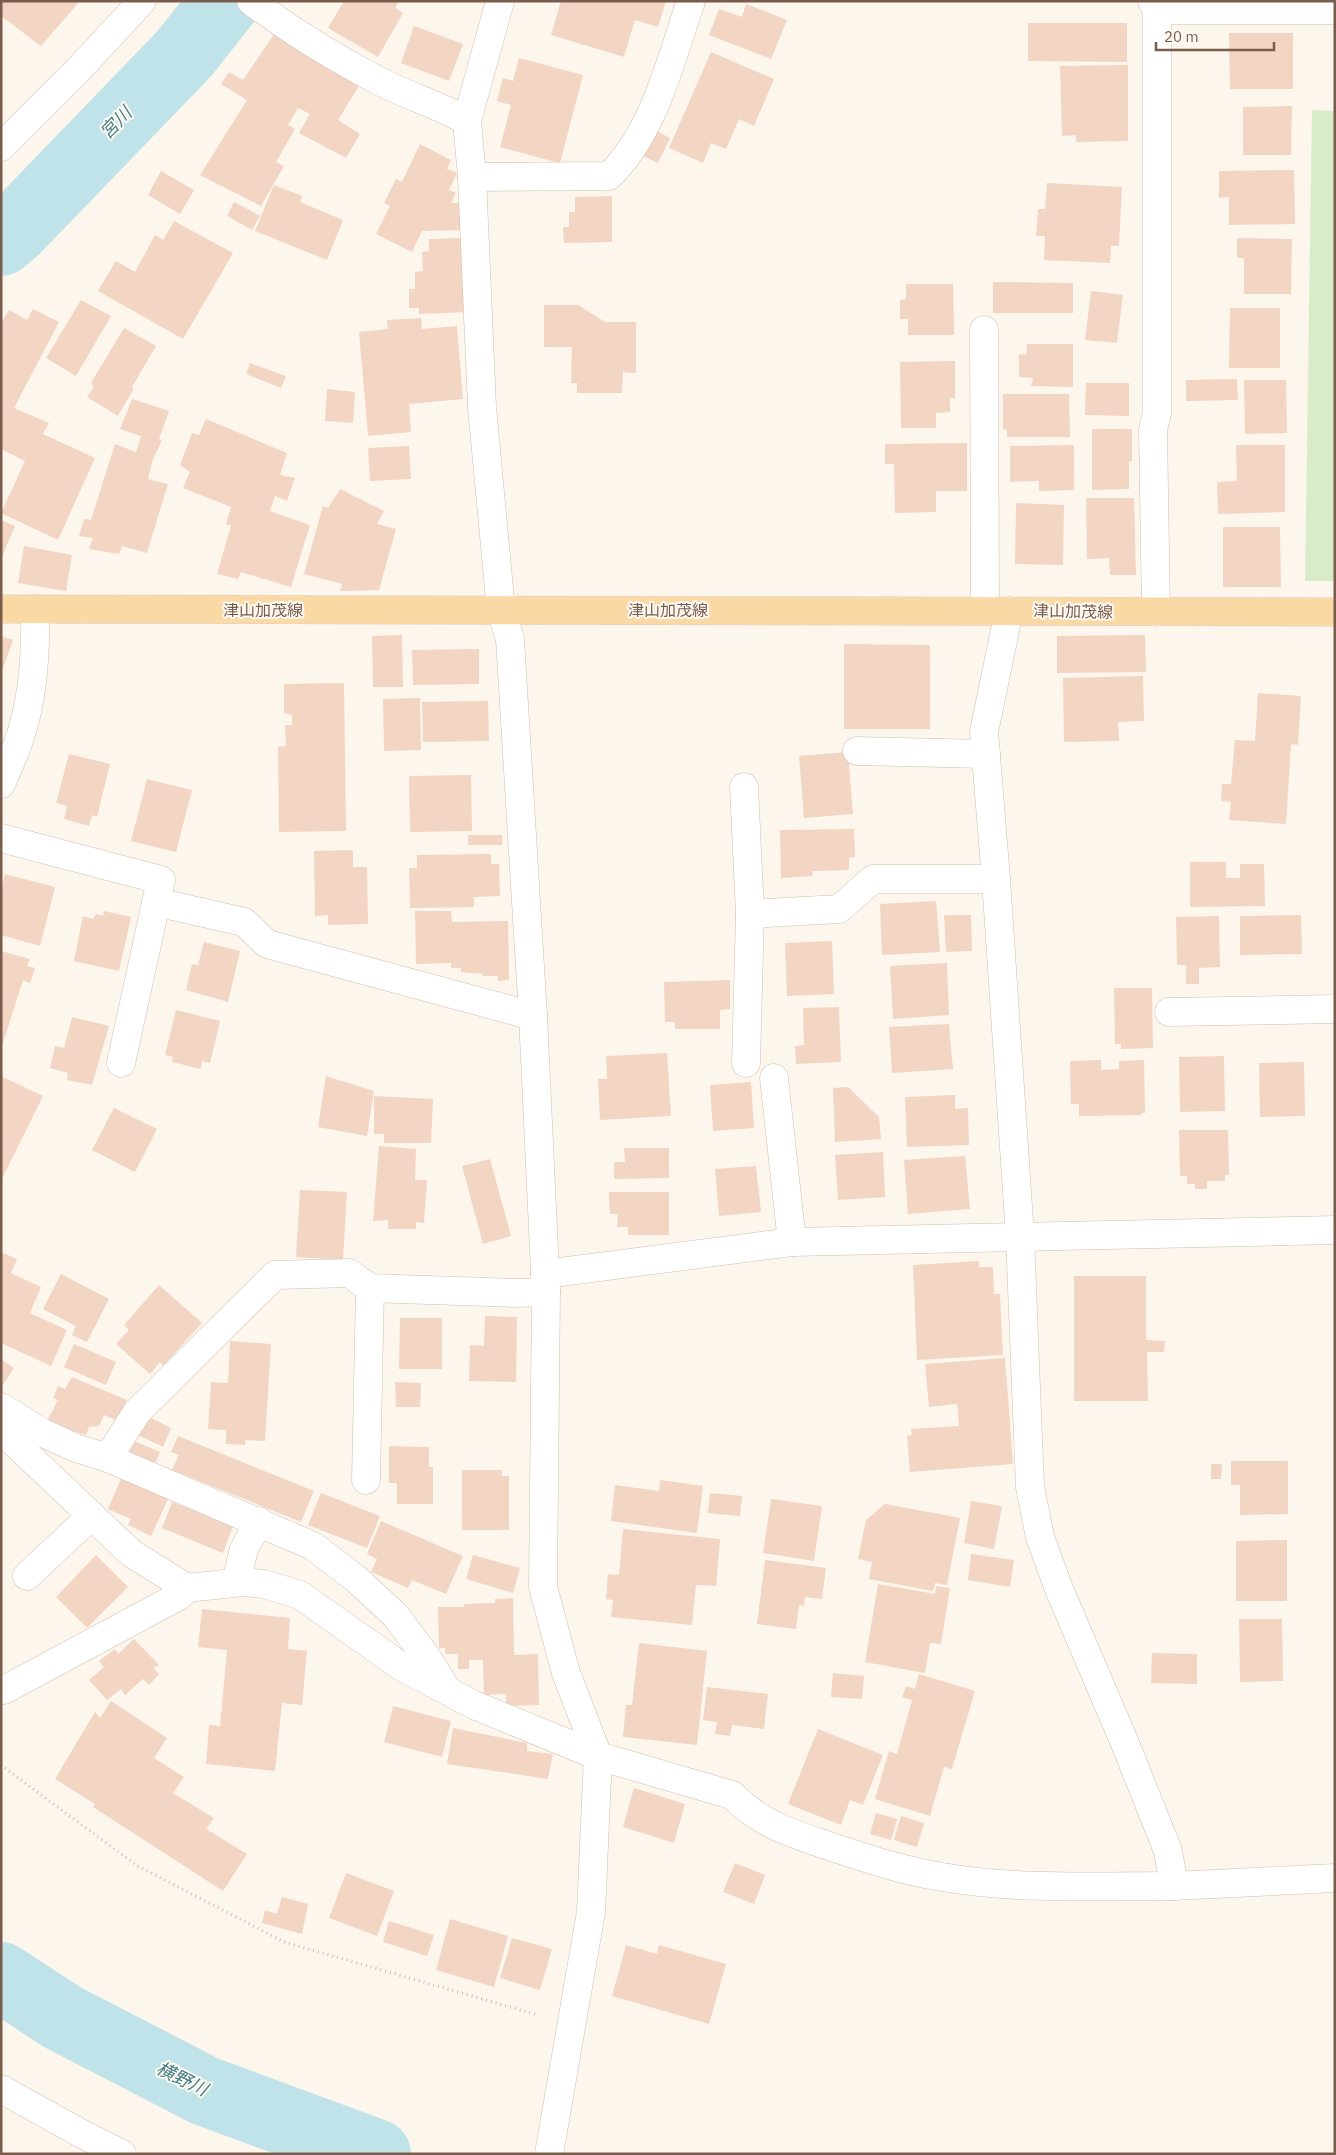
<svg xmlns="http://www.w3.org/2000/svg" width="1336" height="2155" viewBox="0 0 1336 2155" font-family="'IBM Plex Sans','Noto Sans JP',sans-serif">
<rect width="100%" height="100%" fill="#fdf6ec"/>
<polygon fill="#d8ecc9" points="1312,110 1335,111 1335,581 1305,581"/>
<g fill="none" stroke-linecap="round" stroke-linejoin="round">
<g stroke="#bfe3e8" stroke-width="70">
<polyline points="1,241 15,229 184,54 226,1"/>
<polyline points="1,1977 62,2017 205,2091 376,2154"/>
</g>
</g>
<g fill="#f3d5c3">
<polygon points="1,1 80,1 41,46 1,16"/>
<polygon points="344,1 399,1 395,8 403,13 378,57 328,28"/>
<polygon points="561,1 666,1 658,27 635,20 624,57 551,35"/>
<polygon points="746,4 787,20 771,59 709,35 719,9 742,17"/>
<polygon points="1028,23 1127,23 1127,62 1028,61"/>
<polygon points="414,26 463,44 449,81 401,63"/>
<polygon points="1229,33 1293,33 1293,89 1230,89"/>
<polygon points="274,34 334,73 336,68 362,81 338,120 360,134 346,158 299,133 310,114 298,108 288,125 295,129 276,162 284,166 261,206 200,175 247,100 221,84 229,72 243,80"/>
<polygon points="711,52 774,79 754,126 739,119 726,149 711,143 703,163 669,148"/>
<polygon points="519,58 583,75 560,163 500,147 511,105 497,101 503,78 513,81"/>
<polygon points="1128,65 1128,141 1076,142 1076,135 1062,136 1060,66"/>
<polygon points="1292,106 1291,155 1243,155 1243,107"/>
<polygon points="653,129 670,138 658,163 641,155"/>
<polygon points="420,144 451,160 447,169 457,173 449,190 456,193 451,203 464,203 464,230 422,231 412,252 376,234 390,206 384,203 396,179 402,182"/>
<polygon points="1294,170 1295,224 1229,225 1229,197 1219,198 1219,171"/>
<polygon points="161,171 194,190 180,214 148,195"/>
<polygon points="1047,183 1122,187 1119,246 1111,246 1110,263 1044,260 1045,236 1036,236 1038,209 1045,209"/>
<polygon points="274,185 302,196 300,202 343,220 327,260 255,231"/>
<polygon points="612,196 612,242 564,243 563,227 569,227 569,212 575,212 575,197"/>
<polygon points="234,202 260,216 252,230 227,216"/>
<polygon points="174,221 233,253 183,339 98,291 116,261 135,272 155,235 163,240"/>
<polygon points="464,238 468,312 419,314 419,308 409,308 409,289 415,289 415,272 423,271 422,252 429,251 429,239"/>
<polygon points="1237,238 1292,239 1291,294 1244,294 1244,258 1237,258"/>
<polygon points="993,282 1073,283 1073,313 993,313"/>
<polygon points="906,284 953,284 954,335 908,335 908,319 900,319 900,300 906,299"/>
<polygon points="1091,291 1123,295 1117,343 1085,340"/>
<polygon points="81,300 111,316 76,376 46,358"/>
<polygon points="544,305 578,305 605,322 636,322 636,373 623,372 622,393 577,393 577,383 571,383 572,347 544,347"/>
<polygon points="1230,308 1280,308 1280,368 1229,368"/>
<polygon points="33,309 59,322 14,408 49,423 43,434 95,458 58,540 1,513 25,461 1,449 1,323 9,310 27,320"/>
<polygon points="421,318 422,329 457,326 463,399 409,404 411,432 368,436 359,332 388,329 387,320"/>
<polygon points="124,328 156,346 132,387 133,390 118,416 87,397 94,387 91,383"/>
<polygon points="1027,344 1073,344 1073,387 1031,386 1033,378 1019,377 1019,354 1026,355"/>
<polygon points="955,361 955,398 950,398 950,412 936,413 936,428 901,428 900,362"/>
<polygon points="250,363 286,376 281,388 246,374"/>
<polygon points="1237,379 1238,400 1186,401 1186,380"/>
<polygon points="1244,380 1286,380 1287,433 1245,434"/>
<polygon points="1086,383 1129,383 1129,416 1085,415"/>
<polygon points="327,389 355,392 353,423 325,421"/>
<polygon points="1003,394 1069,394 1070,437 1007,437 1007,429 1003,430"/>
<polygon points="132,399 169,411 159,439 162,440 153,459 148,479 168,484 147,553 122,546 119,554 89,549 93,538 79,536 84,519 91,520 115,444 136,452 141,436 120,429"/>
<polygon points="206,419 287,453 280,475 295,478 287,501 275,496 270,511 310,525 291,587 241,572 238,579 217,574 231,526 226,524 231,507 183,488 190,472 180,465 192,433 199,435"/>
<polygon points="1092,429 1132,429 1132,461 1129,461 1129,489 1092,490"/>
<polygon points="967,443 967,491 936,491 936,512 895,513 894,464 885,464 885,444"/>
<polygon points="1074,445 1074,490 1039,491 1039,481 1010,482 1010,446"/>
<polygon points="1236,445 1285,445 1285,512 1218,514 1217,482 1237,481"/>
<polygon points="409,446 411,479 370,481 368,448"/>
<polygon points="340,489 384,511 377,524 396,529 379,590 340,591 342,584 304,574 323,506 328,508"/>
<polygon points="1086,498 1134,498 1136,575 1110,575 1109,558 1087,559"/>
<polygon points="1016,503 1064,505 1063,565 1015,564"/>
<polygon points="1,520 15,526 1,559"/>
<polygon points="1223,527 1280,527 1281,587 1223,587"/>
<polygon points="24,546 72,555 66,591 18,583"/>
<polygon points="402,635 403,687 373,687 372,636"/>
<polygon points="1145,635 1146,672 1057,673 1057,636"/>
<polygon points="1,636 13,640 2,671 1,671"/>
<polygon points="844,644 930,645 930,729 844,729"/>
<polygon points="479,649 479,684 413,685 412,650"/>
<polygon points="1143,676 1144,721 1118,722 1119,741 1064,742 1063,678"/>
<polygon points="344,683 346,831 279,832 278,747 286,746 285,725 292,725 292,715 284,713 284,684"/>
<polygon points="1258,693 1301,696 1298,745 1291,744 1286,824 1229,820 1231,802 1221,801 1222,784 1231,784 1235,740 1255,741"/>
<polygon points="420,698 421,750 384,751 383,699"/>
<polygon points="488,701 489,741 423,742 422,702"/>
<polygon points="848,752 853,814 804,818 799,756"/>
<polygon points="69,754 110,764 97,817 92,815 89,826 64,819 67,806 56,803"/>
<polygon points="471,775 472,831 410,832 409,776"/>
<polygon points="147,779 192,790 176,852 131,841"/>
<polygon points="854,829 855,857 849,858 849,870 812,871 813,876 781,878 780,830"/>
<rect x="468" y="835" width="34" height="10"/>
<polygon points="353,850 353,867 367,867 368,924 328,925 328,915 315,916 314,851"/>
<polygon points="491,854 491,864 499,864 500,896 474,897 474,907 410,908 409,868 417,868 417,855"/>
<polygon points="1190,862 1226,862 1226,878 1240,878 1240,864 1264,864 1265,906 1190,907"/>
<polygon points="5,874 55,887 40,946 1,935 1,889"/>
<polygon points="936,901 940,952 882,955 880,904"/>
<polygon points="104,911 131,917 119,971 74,961 83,916 93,919 96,914 103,916"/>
<polygon points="415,911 451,911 452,922 508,921 509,980 498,981 498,976 483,976 483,974 461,972 461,968 451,968 451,963 416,964"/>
<polygon points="944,915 971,915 972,951 946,952"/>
<polygon points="1301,915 1302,954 1240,955 1240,916"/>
<polygon points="1219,916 1220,967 1199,968 1199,984 1186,984 1186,965 1177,965 1176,917"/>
<polygon points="832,941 834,994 787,996 785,943"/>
<polygon points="204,942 240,951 228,1002 186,990 192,964 198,965"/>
<polygon points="1,951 30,959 27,966 35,968 30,983 23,980 2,1046"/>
<polygon points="947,963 949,1015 893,1019 890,966"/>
<polygon points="730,980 730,1009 720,1010 720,1029 675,1029 675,1022 665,1022 664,982"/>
<polygon points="1114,988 1152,988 1153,1048 1121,1049 1121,1044 1115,1044"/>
<polygon points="839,1007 841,1062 796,1064 795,1046 804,1045 803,1008"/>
<polygon points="176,1010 220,1021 210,1063 202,1061 201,1069 172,1062 173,1057 165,1055"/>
<polygon points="72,1017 109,1026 92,1085 67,1080 68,1073 50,1068 55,1046 64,1048"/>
<polygon points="949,1024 953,1069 892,1073 889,1027"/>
<polygon points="667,1053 671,1116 600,1120 598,1079 607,1079 606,1056"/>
<polygon points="1224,1056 1225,1111 1180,1112 1179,1057"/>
<polygon points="1101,1060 1101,1070 1119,1069 1119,1061 1144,1060 1145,1113 1141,1113 1141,1115 1079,1116 1079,1104 1071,1104 1070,1061"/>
<polygon points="1304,1062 1305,1116 1260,1117 1259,1063"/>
<polygon points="1,1076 43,1096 1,1181"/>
<polygon points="326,1076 374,1091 367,1136 318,1127"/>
<polygon points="751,1082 754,1128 713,1131 710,1085"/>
<polygon points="848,1087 879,1117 881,1139 835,1142 833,1088"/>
<polygon points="955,1095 955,1109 968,1108 969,1145 907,1147 905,1097"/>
<polygon points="374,1096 433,1099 431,1143 384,1143 384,1134 374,1134"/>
<polygon points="114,1108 157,1129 135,1172 92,1150"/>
<polygon points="1179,1130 1228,1130 1229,1175 1225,1175 1225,1181 1207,1181 1207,1189 1195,1189 1195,1184 1187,1184 1187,1176 1180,1176"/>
<polygon points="379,1146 416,1149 415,1180 427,1180 424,1223 416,1222 416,1229 388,1229 388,1220 373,1221"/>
<polygon points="624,1148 669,1148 669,1178 614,1179 614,1162 625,1162"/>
<polygon points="883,1152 885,1197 838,1200 835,1155"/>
<polygon points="965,1156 970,1209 908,1214 904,1160"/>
<polygon points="490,1159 511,1236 483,1244 462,1166"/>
<polygon points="756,1166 761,1212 719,1216 715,1169"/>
<polygon points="300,1190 347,1192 343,1260 296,1257"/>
<polygon points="609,1192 669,1192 669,1235 628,1235 628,1227 617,1227 618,1214 610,1214"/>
<polygon points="1,1252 17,1259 11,1273 41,1287 30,1313 67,1330 51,1366 1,1343"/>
<polygon points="979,1261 979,1267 993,1267 994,1294 1000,1294 1003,1355 917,1360 913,1265"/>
<polygon points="61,1274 109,1299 87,1342 72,1335 76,1326 43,1309"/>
<polygon points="1074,1276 1146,1276 1146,1340 1165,1341 1164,1352 1147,1352 1148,1401 1074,1401"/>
<polygon points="159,1285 202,1323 163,1366 160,1362 150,1374 116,1344 129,1330 124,1325"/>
<polygon points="485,1316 517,1317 516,1382 469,1381 470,1345 484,1346"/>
<polygon points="400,1318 442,1318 442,1369 399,1369"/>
<polygon points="230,1341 271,1344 265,1441 245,1440 245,1445 226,1444 226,1430 208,1429 211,1382 228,1383"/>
<polygon points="74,1344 116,1362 106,1385 64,1367"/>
<polygon points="1005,1358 1013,1464 910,1472 907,1436 912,1435 911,1429 959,1426 957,1404 929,1407 925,1364"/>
<polygon points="1,1359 14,1368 1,1388"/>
<polygon points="72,1377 127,1400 118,1421 104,1415 99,1426 89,1427 86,1435 46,1423 58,1400 53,1398 58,1386 65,1389"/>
<polygon points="395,1382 421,1383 420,1407 396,1407"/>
<polygon points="147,1416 171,1428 163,1447 138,1435"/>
<polygon points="178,1436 314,1491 301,1522 172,1470 179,1455 171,1452"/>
<polygon points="134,1441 160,1452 155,1464 129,1452"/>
<polygon points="389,1446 429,1447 429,1467 433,1467 433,1504 397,1504 397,1483 389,1483"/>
<polygon points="1231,1461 1288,1461 1288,1514 1240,1515 1240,1485 1231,1485"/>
<polygon points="1211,1464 1222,1464 1221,1479 1211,1479"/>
<polygon points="462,1470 502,1470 502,1476 509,1476 509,1530 462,1530"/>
<polygon points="122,1476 169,1497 151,1536 128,1525 131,1519 108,1509"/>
<polygon points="660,1480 703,1486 697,1533 611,1521 615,1485 659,1491"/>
<polygon points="321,1493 380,1516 367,1548 308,1525"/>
<polygon points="710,1493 742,1496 740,1516 708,1513"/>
<polygon points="771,1499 822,1506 814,1561 763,1553"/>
<polygon points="971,1501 1002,1506 994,1549 964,1543"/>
<polygon points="172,1502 233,1526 223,1553 162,1528"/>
<polygon points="885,1504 960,1518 947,1585 935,1583 933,1591 869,1579 872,1562 858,1559 866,1520"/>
<polygon points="381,1521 463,1556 446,1594 412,1580 408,1588 371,1572 377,1559 367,1554"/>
<polygon points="623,1529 720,1539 716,1586 696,1585 692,1625 611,1617 613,1600 606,1599 608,1574 619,1575"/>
<polygon points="1287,1540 1287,1601 1236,1601 1236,1541"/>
<polygon points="971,1554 1014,1560 1010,1587 968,1580"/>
<polygon points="96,1555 128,1587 87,1628 56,1597"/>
<polygon points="473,1555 520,1568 513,1593 466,1579"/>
<polygon points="765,1560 826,1568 822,1599 805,1597 804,1606 799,1605 796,1629 757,1624"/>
<polygon points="878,1584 935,1594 936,1586 950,1588 941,1644 930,1643 925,1673 865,1662"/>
<polygon points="513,1598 514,1655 538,1654 539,1705 506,1706 506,1694 484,1695 483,1660 469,1660 469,1669 458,1669 458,1654 445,1654 445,1648 439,1648 438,1607 464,1607 464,1604 495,1603 495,1599"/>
<polygon points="202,1609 290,1618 288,1649 307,1651 302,1705 282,1703 275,1771 206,1764 209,1725 220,1726 227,1650 198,1647"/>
<polygon points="1239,1619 1282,1619 1283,1681 1240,1682"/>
<polygon points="134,1639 159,1665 153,1668 159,1674 149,1685 143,1679 125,1695 121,1689 107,1700 89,1680 104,1667 99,1661 115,1649 118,1654"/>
<polygon points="639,1643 707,1651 697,1745 623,1737 626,1705 632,1705"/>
<polygon points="1152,1653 1197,1654 1197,1684 1151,1683"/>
<polygon points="833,1673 864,1676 862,1699 831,1697"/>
<polygon points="919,1674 975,1691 952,1769 944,1767 930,1816 875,1799 889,1751 897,1754 912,1700 902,1697 906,1686 915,1689"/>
<polygon points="707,1687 768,1694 764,1729 732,1725 730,1736 715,1734 717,1722 703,1720"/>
<polygon points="111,1701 167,1738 154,1758 184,1777 173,1793 214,1818 206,1829 247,1854 223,1891 93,1807 95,1804 55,1779 95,1712 100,1718"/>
<polygon points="393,1706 451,1721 442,1757 384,1742"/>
<polygon points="453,1728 527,1743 527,1751 553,1754 548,1779 447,1764"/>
<polygon points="818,1729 883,1755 863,1805 850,1800 841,1825 788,1804"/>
<polygon points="634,1788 685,1804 674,1843 623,1827"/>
<polygon points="876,1813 897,1819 891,1840 870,1834"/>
<polygon points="901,1816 924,1823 917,1847 894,1840"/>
<polygon points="735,1863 765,1875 754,1904 723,1892"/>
<polygon points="346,1873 394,1891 377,1936 329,1918"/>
<polygon points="282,1897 308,1904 302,1934 262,1923 265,1910 277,1914"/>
<polygon points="450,1919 508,1936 494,1987 436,1970"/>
<polygon points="389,1921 434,1935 427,1956 383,1942"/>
<polygon points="512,1938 552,1949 540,1990 500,1978"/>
<polygon points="626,1945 657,1954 659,1945 726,1964 709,2024 612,1996"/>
</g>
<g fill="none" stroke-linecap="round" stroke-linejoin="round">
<defs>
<g id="minor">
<path d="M251 1C291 31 335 58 379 81 408 96 439 105 467 121L472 177 482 407 501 610 510 639 533 1016 546 1292 543 1587 566 1673 598 1756 591 1912 549 2154"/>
<polyline points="1152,1 1157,10 1157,413 1153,430 1156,612"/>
<polyline points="1157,10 1335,10"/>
<polyline points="467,121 500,1"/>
<polyline points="1,147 79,69 142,1"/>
<path d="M472 177 609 176C654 133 671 59 691 1"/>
<polyline points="984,330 985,610"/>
<polyline points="1009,611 984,732 996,879 1020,1237 1030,1487 1040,1537 1059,1589 1124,1741 1168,1851 1174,1886 1335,1878"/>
<polyline points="857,751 986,754"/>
<path d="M1 784C8 768 16 751 21 734 34 694 36 651 35 609"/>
<polyline points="744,787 750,914 839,909 873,879 996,879"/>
<polyline points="1,838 161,880 121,1063"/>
<polyline points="156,902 244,922 267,944 533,1016"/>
<polyline points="1169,1012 1335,1009"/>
<polyline points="746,1063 750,914"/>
<polyline points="774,1078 792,1242"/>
<polyline points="545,1274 792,1242 1335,1230"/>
<polyline points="1,1407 43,1433 76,1448 108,1458 313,1546 355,1578 395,1615 428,1659 447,1690"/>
<path d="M1 1430 131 1553 187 1588 243 1582 264 1584 300 1595 402 1667 474 1705 598 1756 732 1795C761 1825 794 1834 832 1847 868 1859 904 1871 942 1877 1018 1890 1097 1886 1174 1886"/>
<polyline points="108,1458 137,1412 275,1275 349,1273 370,1288 515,1293 546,1292"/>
<polyline points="366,1480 370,1288"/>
<polyline points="27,1576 91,1516"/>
<polyline points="236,1582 244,1549 259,1521"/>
<polyline points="4,1690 179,1596 187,1588"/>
<polyline points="1,2089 84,2135 122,2154"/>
</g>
<polyline id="primary" points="1,609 1335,612"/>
</defs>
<use href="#minor" stroke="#d1beb0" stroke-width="29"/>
<use href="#primary" stroke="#dad1cd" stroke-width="29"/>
<polyline stroke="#d9b8a5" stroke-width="3" stroke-dasharray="1 4" stroke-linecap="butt" points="1,1765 136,1865 284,1942 538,2015"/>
<use href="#minor" stroke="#fff" stroke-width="28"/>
<use href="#primary" stroke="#fbd9a5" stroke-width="28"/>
</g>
<g text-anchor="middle" stroke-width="4" stroke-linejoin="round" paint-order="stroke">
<g font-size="16" fill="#7a5c4d" stroke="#fffaf3">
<text x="263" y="616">津山加茂線</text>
<text x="668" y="616">津山加茂線</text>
<text transform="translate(1073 611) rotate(1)" y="6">津山加茂線</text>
</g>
<g font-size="18" font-style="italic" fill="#437c86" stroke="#fffaf3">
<text transform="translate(116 123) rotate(-46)" y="6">宮川</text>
<text transform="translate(182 2079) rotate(26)" y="6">横野川</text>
</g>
</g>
<rect width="1336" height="2155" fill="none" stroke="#7a5c4d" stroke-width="5"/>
<path d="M1156 42v8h118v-8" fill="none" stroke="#7a5c4d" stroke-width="2.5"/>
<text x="1164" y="42" font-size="15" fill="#7a5c4d" stroke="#fffaf3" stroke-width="4" paint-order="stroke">20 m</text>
</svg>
